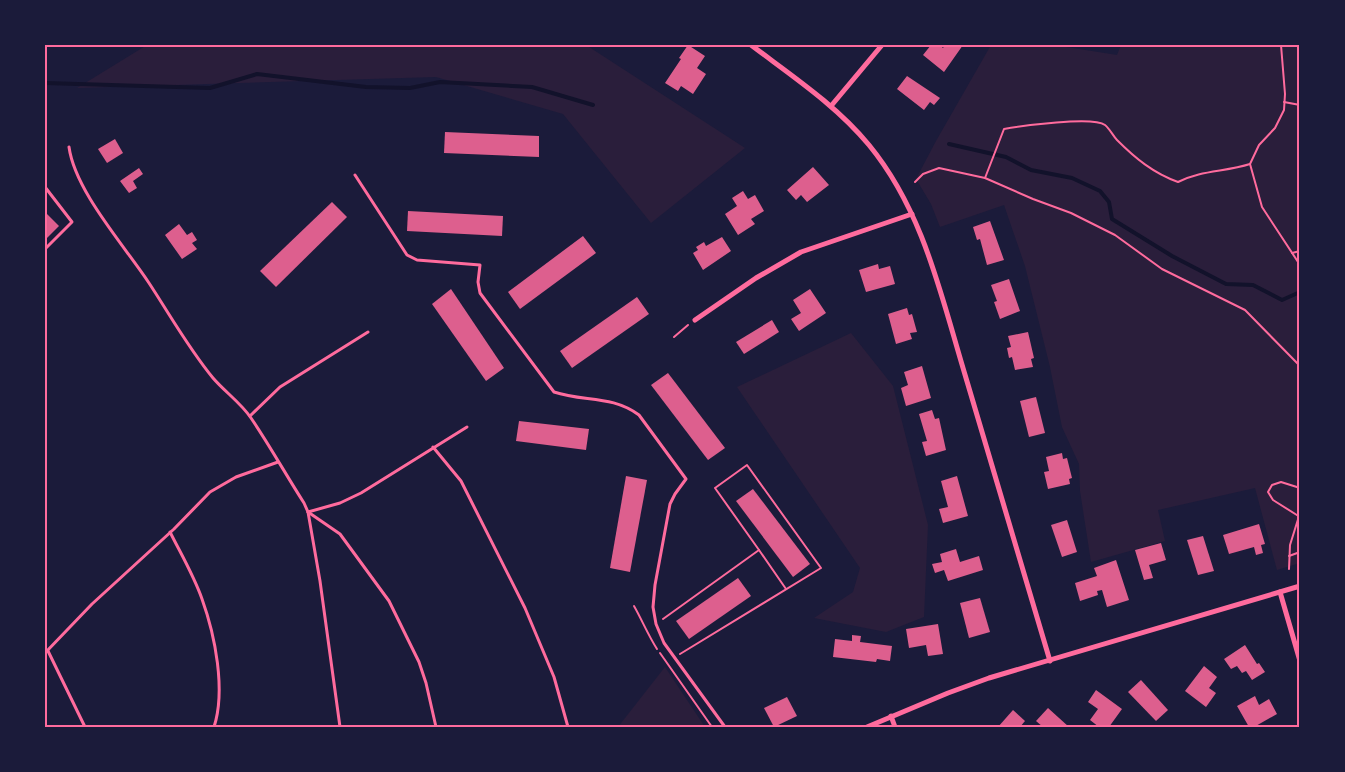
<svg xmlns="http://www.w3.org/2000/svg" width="1345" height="772" viewBox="0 0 1345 772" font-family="'Exo 2',sans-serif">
<rect width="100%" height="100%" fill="#1b1b3a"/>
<g fill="#2a1e3b">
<polygon points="147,45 586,45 745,148 651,223 563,114 436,77 77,88"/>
<polygon points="991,45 1054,45 1117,55 1121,45 1300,45 1300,563 1277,570 1255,488 1158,510 1165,541 1091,562 1080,491 1079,464 1062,427 1050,367 1025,266 1004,205 940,227 931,204 916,179 936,141"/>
<polygon points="851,333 893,386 928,525 924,617 886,632 814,618 853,592 860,568 737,387"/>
<polygon points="665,667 705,727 618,727"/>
</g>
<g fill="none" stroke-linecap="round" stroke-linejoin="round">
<g stroke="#12122b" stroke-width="4">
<polyline points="45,83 210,88 257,74 366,87 410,88 440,82 532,87 593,105"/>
<polyline points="949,144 1006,157 1031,170 1072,178 1100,191 1109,202 1112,219 1172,256 1226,284 1253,285 1282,300 1300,292"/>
</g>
</g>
<g fill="#dd5f8e">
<polygon points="688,45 705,56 697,68 706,74 693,94 681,86 678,91 665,83 681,59 679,58"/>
<polygon points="931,45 940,45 943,48 945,45 963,45 944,72 923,55"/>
<polygon points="907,76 940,98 934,105 930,102 924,110 897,89"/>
<polygon points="445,132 539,136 539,157 444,153"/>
<polygon points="115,139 123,153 107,163 98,149"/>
<polygon points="813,167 829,185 807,202 801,195 796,200 787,190"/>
<polygon points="139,168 143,174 133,181 137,188 129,193 120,181"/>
<polygon points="743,191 748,199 755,195 764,211 751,219 755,224 738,235 725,214 737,206 732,198"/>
<polygon points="332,202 347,217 276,287 260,271"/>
<polygon points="408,211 503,216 502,236 407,231"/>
<polygon points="45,212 59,226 45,240"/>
<polygon points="990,221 1004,260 987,265 980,239 977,240 973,227"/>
<polygon points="179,224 187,235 192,232 197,240 192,243 197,249 182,259 165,235"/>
<polygon points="583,236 596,253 520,309 508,292"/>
<polygon points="722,237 731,251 703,270 693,253 698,250 696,247 704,242 706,246"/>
<polygon points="878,264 879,269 890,266 895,284 866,292 859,270"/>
<polygon points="1009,279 1020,311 1000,319 994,302 997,301 991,285"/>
<polygon points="451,289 504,368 486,381 432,304"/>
<polygon points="810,289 826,313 799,331 791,319 801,313 793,300"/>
<polygon points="637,297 649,314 572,368 560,351"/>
<polygon points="907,308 909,315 912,314 917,332 910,333 912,339 896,344 888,314"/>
<polygon points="772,320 779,332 744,354 736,342"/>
<polygon points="1028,332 1034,358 1031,359 1033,367 1015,370 1012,357 1009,358 1007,348 1011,347 1008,336"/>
<polygon points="922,366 931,398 906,406 901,388 908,385 904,372"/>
<polygon points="668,373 725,448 708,460 651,385"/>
<polygon points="1036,397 1045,433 1029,437 1020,401"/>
<polygon points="932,410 935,419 939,418 946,450 926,456 922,442 927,441 919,414"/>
<polygon points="519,421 589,429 586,450 516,441"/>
<polygon points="1062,453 1063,459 1067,458 1072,478 1069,479 1070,484 1048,489 1044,472 1049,471 1046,457"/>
<polygon points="626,476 647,480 630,572 610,568"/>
<polygon points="957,476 968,516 943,523 939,509 948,507 941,481"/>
<polygon points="753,489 810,564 793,577 736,501"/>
<polygon points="1067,520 1077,552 1062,557 1051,525"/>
<polygon points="1259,524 1265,544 1261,545 1263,553 1256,555 1254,547 1229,554 1223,535"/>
<polygon points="1203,536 1214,571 1198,575 1187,540"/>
<polygon points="1161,543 1166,560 1149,565 1153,578 1144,580 1135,550"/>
<polygon points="956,549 960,562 979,556 983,570 948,581 944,570 935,573 932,564 942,562 940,554"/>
<polygon points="1116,560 1129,600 1107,607 1102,590 1097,591 1098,595 1080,601 1075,583 1097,576 1094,568"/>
<polygon points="738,578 751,596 689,639 676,621"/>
<polygon points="980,598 990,632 969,638 960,603"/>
<polygon points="938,624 943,654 928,656 926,645 909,648 906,629"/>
<polygon points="852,635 861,636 860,642 892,646 890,661 877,659 876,662 833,657 835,639 852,641"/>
<polygon points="1245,645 1257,664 1259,663 1265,672 1252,680 1246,671 1242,673 1237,666 1231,669 1224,659"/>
<polygon points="1204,666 1217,677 1209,688 1216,693 1206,707 1185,691"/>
<polygon points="1141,680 1168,710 1156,721 1128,692"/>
<polygon points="1096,690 1122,709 1109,727 1099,727 1090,720 1098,709 1088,702"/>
<polygon points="1255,696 1259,705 1269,699 1277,714 1254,727 1249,727 1237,706"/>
<polygon points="787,697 797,716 774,727 764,708"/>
<polygon points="1048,708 1069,727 1043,727 1036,721"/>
<polygon points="1013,710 1025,721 1020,727 998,727"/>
</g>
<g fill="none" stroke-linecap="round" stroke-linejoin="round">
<g stroke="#ff6b9d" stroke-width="2">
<polyline points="1281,45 1285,94 1284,110 1275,128 1259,145 1250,164 1262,207 1300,265"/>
<polyline points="1284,102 1300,105"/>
<path d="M985 178 1004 129C1021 126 1093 116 1105 125 1110 129 1113 136 1117 140 1135 158 1153 173 1178 182 1201 170 1225 172 1250 164"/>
<polyline points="915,182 923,174 939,168 985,178 1033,199 1071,213 1115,235 1162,269 1245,310 1300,366"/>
<polyline points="1292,253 1300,251"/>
<polyline points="674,337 688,325"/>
<polyline points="1300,375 1298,388 1300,394"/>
<polyline points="1300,488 1281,482 1272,485 1268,492 1273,500 1300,517"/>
<polyline points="759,550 786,589"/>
<polyline points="1289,556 1300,552"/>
<polyline points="1289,569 1290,545 1300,513"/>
<path d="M634 606C642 620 648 635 657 649"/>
<polyline points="663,619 759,550 715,488 747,465 821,568 680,654"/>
<polyline points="660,653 712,727"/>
</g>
<g stroke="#ff6b9d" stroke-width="3">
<path d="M69 147C75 191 124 245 149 283 170 315 189 349 213 378 225 392 241 403 251 418 270 446 286 475 304 503L308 512 320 581 340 727"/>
<path d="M355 175 407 255 417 260 480 265 478 282 480 293 554 392C584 402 612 395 639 415L686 479 675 494 670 504 655 585 653 607 656 624 664 643 725 727"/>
<polyline points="45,187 72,222 45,249"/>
<polyline points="250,416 280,387 368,332"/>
<polyline points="433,447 461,481 525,608 554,677 568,727"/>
<polyline points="308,512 340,534 389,601 419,662 426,683 436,727"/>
<polyline points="308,512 340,503 361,493 467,427"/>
<path d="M170 532C181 554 194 576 202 599 215 635 226 690 214 727"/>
<polyline points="48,651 85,727"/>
<polyline points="45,653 92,604 174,529 210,492 236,477 278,462"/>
</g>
<g stroke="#ff6b9d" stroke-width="5">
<path d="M751 45C792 76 836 105 869 145 924 212 941 296 966 378 994 472 1022 566 1050 661"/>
<polyline points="831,106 882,45"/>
<polyline points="695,320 756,278 801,252 912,214"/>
<polyline points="1280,592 1300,661"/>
<polyline points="891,716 895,727"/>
<polyline points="867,727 948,693 989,678 1300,586"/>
</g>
</g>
<rect width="1345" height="772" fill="none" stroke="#1b1b3a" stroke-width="93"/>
<rect x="46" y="46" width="1252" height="680" fill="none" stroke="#ff6b9d" stroke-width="2"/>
</svg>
